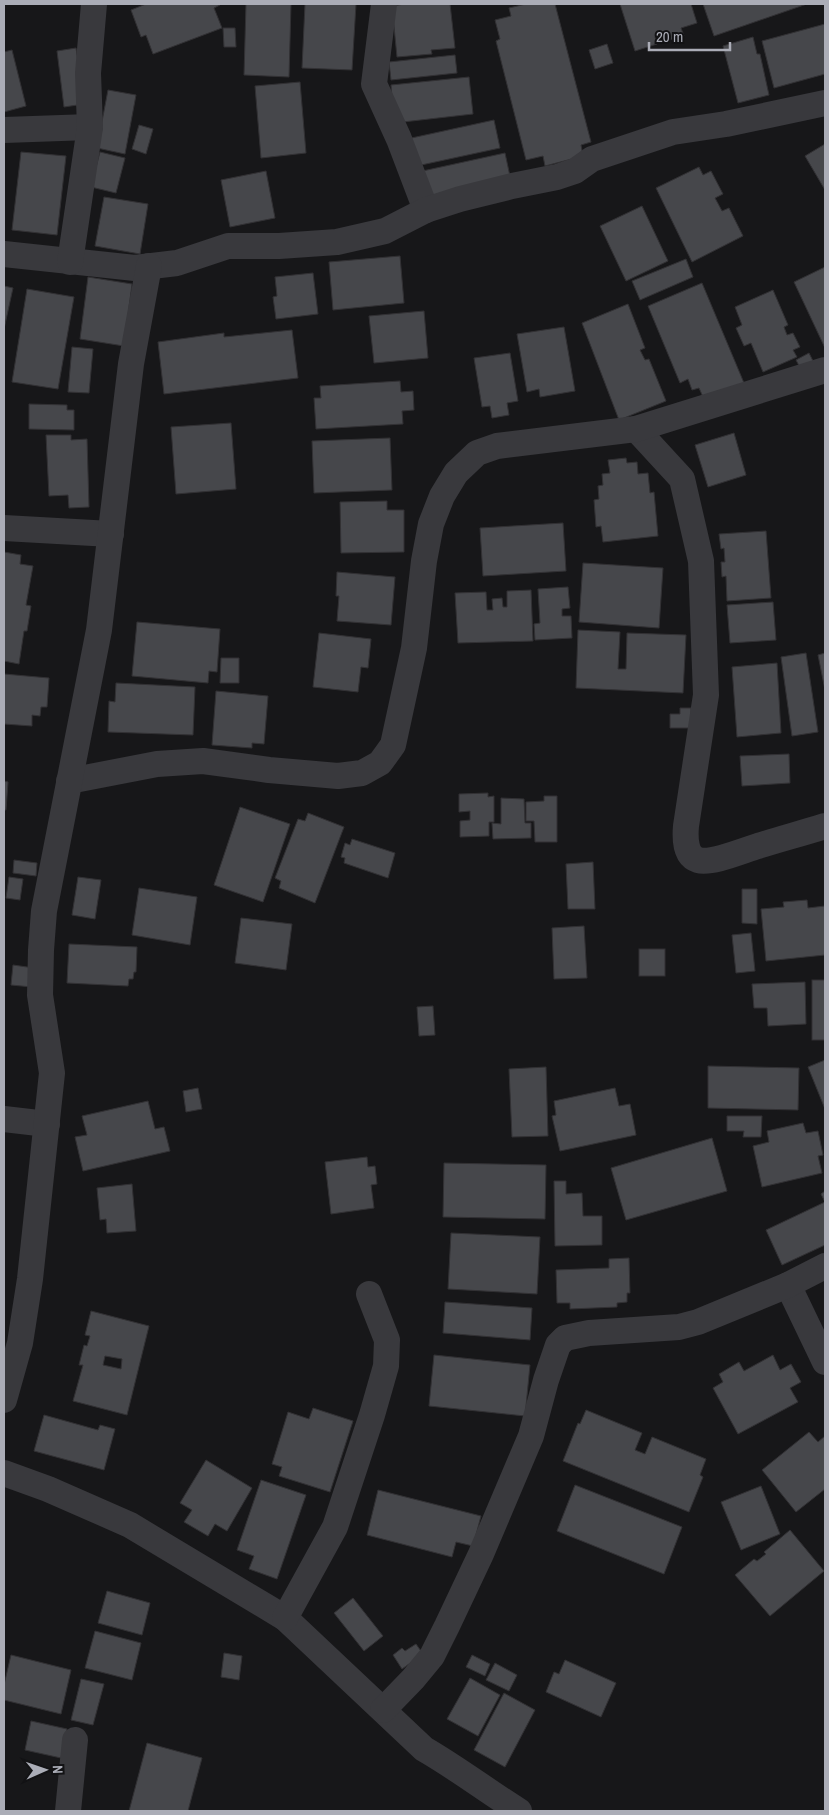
<svg xmlns="http://www.w3.org/2000/svg" width="829" height="1815" viewBox="0 0 829 1815" font-family="'Archivo Narrow',sans-serif">
<rect width="100%" height="100%" fill="#171719"/>
<g fill="#46474b" stroke="#323134" fill-rule="evenodd">
<polygon points="146,4 220,4 220,5 214,8 222,28 153,54 146,35 141,37 131,10"/>
<polygon points="246,4 291,4 289,77 244,75"/>
<polygon points="305,4 356,4 352,70 302,68"/>
<polygon points="405,4 450,4 455,48 431,50 432,54 397,57 392,6"/>
<polygon points="526,4 555,4 591,142 581,145 583,156 545,166 543,156 526,160 496,41 500,39 495,20 511,16 509,8"/>
<polygon points="620,4 691,4 697,23 681,28 684,36 666,41 664,34 655,37 657,44 635,51"/>
<polygon points="703,4 807,4 714,36"/>
<polygon points="825,24 825,74 774,88 762,41"/>
<polygon points="223,28 235,28 236,47 224,47"/>
<polygon points="753,37 757,54 760,54 769,95 738,103 723,46"/>
<polygon points="607,44 613,63 595,69 589,50"/>
<polygon points="76,48 84,104 64,107 57,51"/>
<polygon points="12,50 26,106 4,112 4,52"/>
<polygon points="455,55 457,73 391,80 389,62"/>
<polygon points="469,77 473,114 394,123 391,85"/>
<polygon points="300,82 306,153 261,158 255,86"/>
<polygon points="108,90 136,95 125,154 97,148"/>
<polygon points="494,120 500,148 412,167 407,139"/>
<polygon points="139,125 153,129 146,154 132,149"/>
<polygon points="825,144 825,190 805,156"/>
<polygon points="21,152 66,156 57,235 12,230"/>
<polygon points="100,152 125,158 116,193 91,187"/>
<polygon points="505,153 511,181 424,200 418,172"/>
<polygon points="699,167 703,175 711,171 723,194 715,198 722,211 729,208 743,236 692,262 656,188"/>
<polygon points="266,171 275,218 230,227 221,180"/>
<polygon points="104,197 148,204 140,254 95,246"/>
<polygon points="642,206 668,261 626,281 600,226"/>
<polygon points="400,256 404,303 333,310 329,262"/>
<polygon points="686,259 693,277 640,300 632,281"/>
<polygon points="825,267 825,348 794,282"/>
<polygon points="313,273 318,314 276,319 273,297 277,296 275,277"/>
<polygon points="88,277 132,284 124,346 80,339"/>
<polygon points="702,283 744,383 704,399 699,388 692,390 688,379 680,383 648,306"/>
<polygon points="4,286 13,288 4,329"/>
<polygon points="27,289 74,297 58,389 12,382"/>
<polygon points="773,290 788,325 784,327 787,335 793,333 800,347 793,350 797,357 763,372 751,343 744,346 736,328 742,325 735,307"/>
<polygon points="628,304 645,348 640,350 645,360 649,359 666,401 619,420 582,323"/>
<polygon points="424,311 428,358 374,363 369,316"/>
<polygon points="564,327 575,391 540,397 539,389 527,392 517,334"/>
<polygon points="292,330 298,378 164,394 158,342 224,333 224,337"/>
<polygon points="72,347 93,349 89,393 68,392"/>
<polygon points="510,353 518,401 507,403 509,415 492,418 490,406 482,407 474,358"/>
<polygon points="809,353 817,369 804,375 796,360"/>
<polygon points="400,381 401,392 413,391 414,410 402,411 403,424 316,429 314,398 321,398 320,386"/>
<polygon points="29,404 67,405 67,410 74,410 74,430 29,429"/>
<polygon points="231,423 236,489 176,494 171,427"/>
<polygon points="734,433 746,475 708,487 695,445"/>
<polygon points="46,435 71,435 71,440 87,439 89,507 69,508 68,495 49,496"/>
<polygon points="390,438 392,490 314,493 312,441"/>
<polygon points="626,458 627,463 637,462 638,474 648,473 650,493 654,492 658,536 603,542 601,526 596,527 594,500 599,499 598,486 603,485 602,474 610,473 608,460"/>
<polygon points="387,501 387,510 404,510 404,552 341,553 340,502"/>
<polygon points="563,523 566,571 483,576 480,528"/>
<polygon points="766,531 771,598 727,601 726,576 722,577 721,562 725,562 724,548 721,549 719,534"/>
<polygon points="4,552 21,555 20,564 33,566 26,605 31,606 27,631 24,631 19,664 4,661"/>
<polygon points="583,563 663,568 659,628 579,622"/>
<polygon points="337,572 395,577 391,625 337,621 339,596 336,596"/>
<polygon points="568,587 570,608 562,609 562,616 571,616 572,638 535,640 534,624 540,623 538,589"/>
<polygon points="531,590 533,641 458,643 455,593 486,592 487,610 493,610 492,599 502,598 503,607 507,607 507,591"/>
<polygon points="773,602 776,640 730,643 727,605"/>
<polygon points="137,622 220,629 217,672 209,671 208,683 132,676"/>
<polygon points="578,630 620,632 618,669 626,669 627,633 686,635 683,693 576,688"/>
<polygon points="319,633 371,639 368,668 361,667 358,692 313,687"/>
<polygon points="806,653 818,732 792,736 781,657"/>
<polygon points="825,653 825,690 818,655"/>
<polygon points="221,658 239,658 239,683 220,683"/>
<polygon points="777,663 781,733 737,737 732,667"/>
<polygon points="4,674 49,678 47,707 41,707 40,716 32,715 32,726 4,724"/>
<polygon points="116,683 195,687 193,735 108,732 109,701 115,702"/>
<polygon points="216,691 268,696 264,744 252,743 252,748 212,745"/>
<polygon points="680,708 691,708 691,728 670,728 670,714 680,714"/>
<polygon points="789,754 790,783 742,786 740,756"/>
<polygon points="4,781 8,782 6,810 4,810"/>
<polygon points="488,793 488,797 494,796 494,822 489,822 489,836 460,837 460,821 470,820 470,811 459,812 459,794"/>
<polygon points="544,796 557,796 557,842 535,842 534,821 526,821 526,802 544,801"/>
<polygon points="501,798 524,799 525,823 531,823 531,838 493,839 492,823 501,824"/>
<polygon points="240,807 290,824 263,902 214,885"/>
<polygon points="308,813 344,827 315,903 279,888 281,881 275,878 298,819 305,821"/>
<polygon points="352,839 395,853 388,878 344,863 345,858 341,857 345,843 350,845"/>
<polygon points="14,860 37,863 36,876 13,873"/>
<polygon points="593,862 595,909 568,909 566,864"/>
<polygon points="9,877 23,879 20,900 6,898"/>
<polygon points="78,877 101,880 95,919 72,915"/>
<polygon points="139,888 197,897 190,945 132,935"/>
<polygon points="742,889 757,889 757,924 742,923"/>
<polygon points="807,900 808,908 825,906 825,955 766,961 761,909 784,907 783,902"/>
<polygon points="241,918 292,924 286,970 235,963"/>
<polygon points="584,926 587,978 554,979 552,928"/>
<polygon points="751,933 755,971 736,973 732,935"/>
<polygon points="69,944 137,947 136,972 134,972 133,979 129,979 128,986 67,983"/>
<rect x="639" y="949" width="26" height="27"/>
<polygon points="13,965 34,968 32,987 11,985"/>
<rect x="812" y="980" width="13" height="60"/>
<polygon points="805,982 806,1024 768,1026 767,1008 754,1008 752,984"/>
<polygon points="433,1006 435,1035 419,1036 417,1007"/>
<polygon points="825,1060 825,1109 808,1067"/>
<polygon points="708,1066 799,1068 798,1110 708,1108"/>
<polygon points="546,1067 548,1136 512,1137 509,1069"/>
<polygon points="198,1088 202,1109 186,1112 183,1091"/>
<polygon points="615,1088 619,1106 630,1104 636,1135 560,1151 552,1116 556,1115 554,1101"/>
<polygon points="148,1101 155,1129 164,1127 170,1151 83,1171 75,1137 87,1135 82,1116"/>
<polygon points="727,1116 762,1116 761,1137 743,1137 744,1131 727,1131"/>
<polygon points="803,1123 806,1133 818,1131 823,1155 818,1156 822,1173 762,1187 753,1146 769,1142 767,1131"/>
<polygon points="712,1138 727,1191 626,1220 611,1168"/>
<polygon points="367,1157 368,1167 375,1166 377,1184 371,1185 374,1208 331,1214 325,1162"/>
<polygon points="444,1163 546,1165 545,1219 443,1217"/>
<polygon points="554,1181 566,1181 566,1194 582,1193 583,1216 602,1216 602,1245 555,1246"/>
<polygon points="132,1184 136,1231 107,1233 106,1219 100,1220 97,1188"/>
<polygon points="825,1191 825,1245 782,1265 766,1230 825,1202 821,1194"/>
<polygon points="451,1233 540,1237 537,1294 448,1289"/>
<polygon points="629,1258 630,1293 627,1293 627,1302 617,1303 617,1307 570,1309 570,1303 557,1303 556,1270 609,1268 609,1259"/>
<polygon points="445,1302 532,1308 530,1340 443,1333"/>
<path d="M91 1311 149 1326 127 1415 73 1401 83 1365H79L84 1345 87 1346 90 1336 85 1335ZM105 1356 122 1359 121 1369 103 1365Z"/>
<polygon points="434,1355 530,1365 525,1416 429,1406"/>
<polygon points="773,1355 780,1370 791,1364 801,1382 790,1388 798,1402 738,1434 713,1388 723,1382 719,1374 739,1362 744,1371"/>
<polygon points="313,1408 353,1421 330,1492 279,1476 282,1467 272,1464 288,1412 309,1419"/>
<polygon points="586,1410 642,1433 635,1450 645,1454 652,1437 706,1459 700,1475 703,1477 689,1512 563,1461 578,1423 580,1424"/>
<polygon points="44,1415 98,1430 100,1425 115,1429 104,1470 34,1451"/>
<polygon points="809,1432 818,1442 825,1436 825,1489 796,1512 762,1470"/>
<polygon points="206,1460 252,1488 227,1531 215,1524 208,1536 184,1522 192,1510 180,1503"/>
<polygon points="261,1480 306,1495 277,1579 249,1569 254,1556 237,1550"/>
<polygon points="575,1485 682,1527 664,1574 557,1531"/>
<polygon points="761,1486 780,1534 741,1550 721,1502"/>
<polygon points="378,1490 481,1516 473,1546 456,1542 452,1557 367,1535"/>
<polygon points="790,1530 824,1571 770,1616 735,1575 754,1559 757,1561 766,1554 764,1552"/>
<polygon points="107,1591 150,1603 142,1635 98,1623"/>
<polygon points="353,1598 383,1636 364,1651 334,1613"/>
<polygon points="95,1631 141,1643 132,1680 85,1668"/>
<polygon points="416,1644 423,1654 402,1669 393,1655 402,1648 405,1651"/>
<polygon points="224,1653 242,1656 239,1680 221,1677"/>
<polygon points="11,1655 71,1670 61,1714 4,1700 4,1685"/>
<polygon points="472,1655 490,1664 485,1676 466,1667"/>
<polygon points="565,1660 616,1683 601,1717 546,1692 554,1672 559,1674"/>
<polygon points="495,1663 517,1675 509,1691 486,1680"/>
<polygon points="470,1678 500,1695 478,1736 447,1719"/>
<polygon points="81,1679 104,1684 93,1725 71,1720"/>
<polygon points="504,1693 535,1710 505,1767 474,1750"/>
<polygon points="31,1721 67,1729 61,1758 25,1750"/>
<polygon points="147,1743 202,1758 188,1811 129,1811"/>
</g>
<g fill="none" stroke-linecap="round" stroke-linejoin="round">
<g stroke="#39393d" stroke-width="26">
<polyline points="384,4 374,84 399,139 426,210"/>
<polyline points="4,130 90,127"/>
<polyline points="4,254 135,268 177,263 228,246 279,246 337,242 385,231 426,210 460,199 512,186 557,177 575,171 592,159 673,132 726,124 825,103"/>
<polyline points="70,262 90,127 88,73 94,4"/>
<path d="M636 429 682 479 701 561 706 695 686 826C685 837 685 856 698 860 712 864 744 850 758 846 780 839 803 833 825 826"/>
<polyline points="4,528 111,534"/>
<polyline points="69,781 157,764 203,761 269,770 338,776 362,773 380,763 393,745 414,648 424,561 431,524 442,496 456,473 477,453 497,446 636,429 825,370"/>
<polyline points="4,1119 47,1124"/>
<polyline points="788,1285 825,1362"/>
<polyline points="4,1400 20,1343 30,1279 52,1073 40,995 41,950 44,911 99,630 131,364 149,266"/>
<path d="M4 1473 48 1489 130 1525 285 1618 424 1749C457 1768 487 1791 519 1811"/>
<polyline points="285,1618 335,1527 372,1415 386,1366 387,1340 369,1294"/>
<polyline points="383,1710 413,1679 432,1656 447,1626 481,1554 531,1436 546,1380 558,1345 565,1338 589,1333 679,1327 698,1322 788,1285 825,1266"/>
<polyline points="68,1811 75,1740"/>
</g>
</g>
<rect width="829" height="1815" fill="none" stroke="#abadb7" stroke-width="10"/>
<g transform="translate(45 1770) rotate(88)" stroke="#121214" stroke-width="4" paint-order="stroke">
<path d="M0-4L9 19L0 12L-9 19Z" fill="#abadb7"/>
<text y="-8" font-size="14" font-weight="bold" text-anchor="middle" fill="#abadb7">N</text>
</g>
<path d="M649 42v8h81v-8" fill="none" stroke="#abadb7" stroke-width="2.5"/>
<text x="656" y="42" font-size="15" fill="#abadb7" stroke="#121214" stroke-width="4" paint-order="stroke">20 m</text>
</svg>
